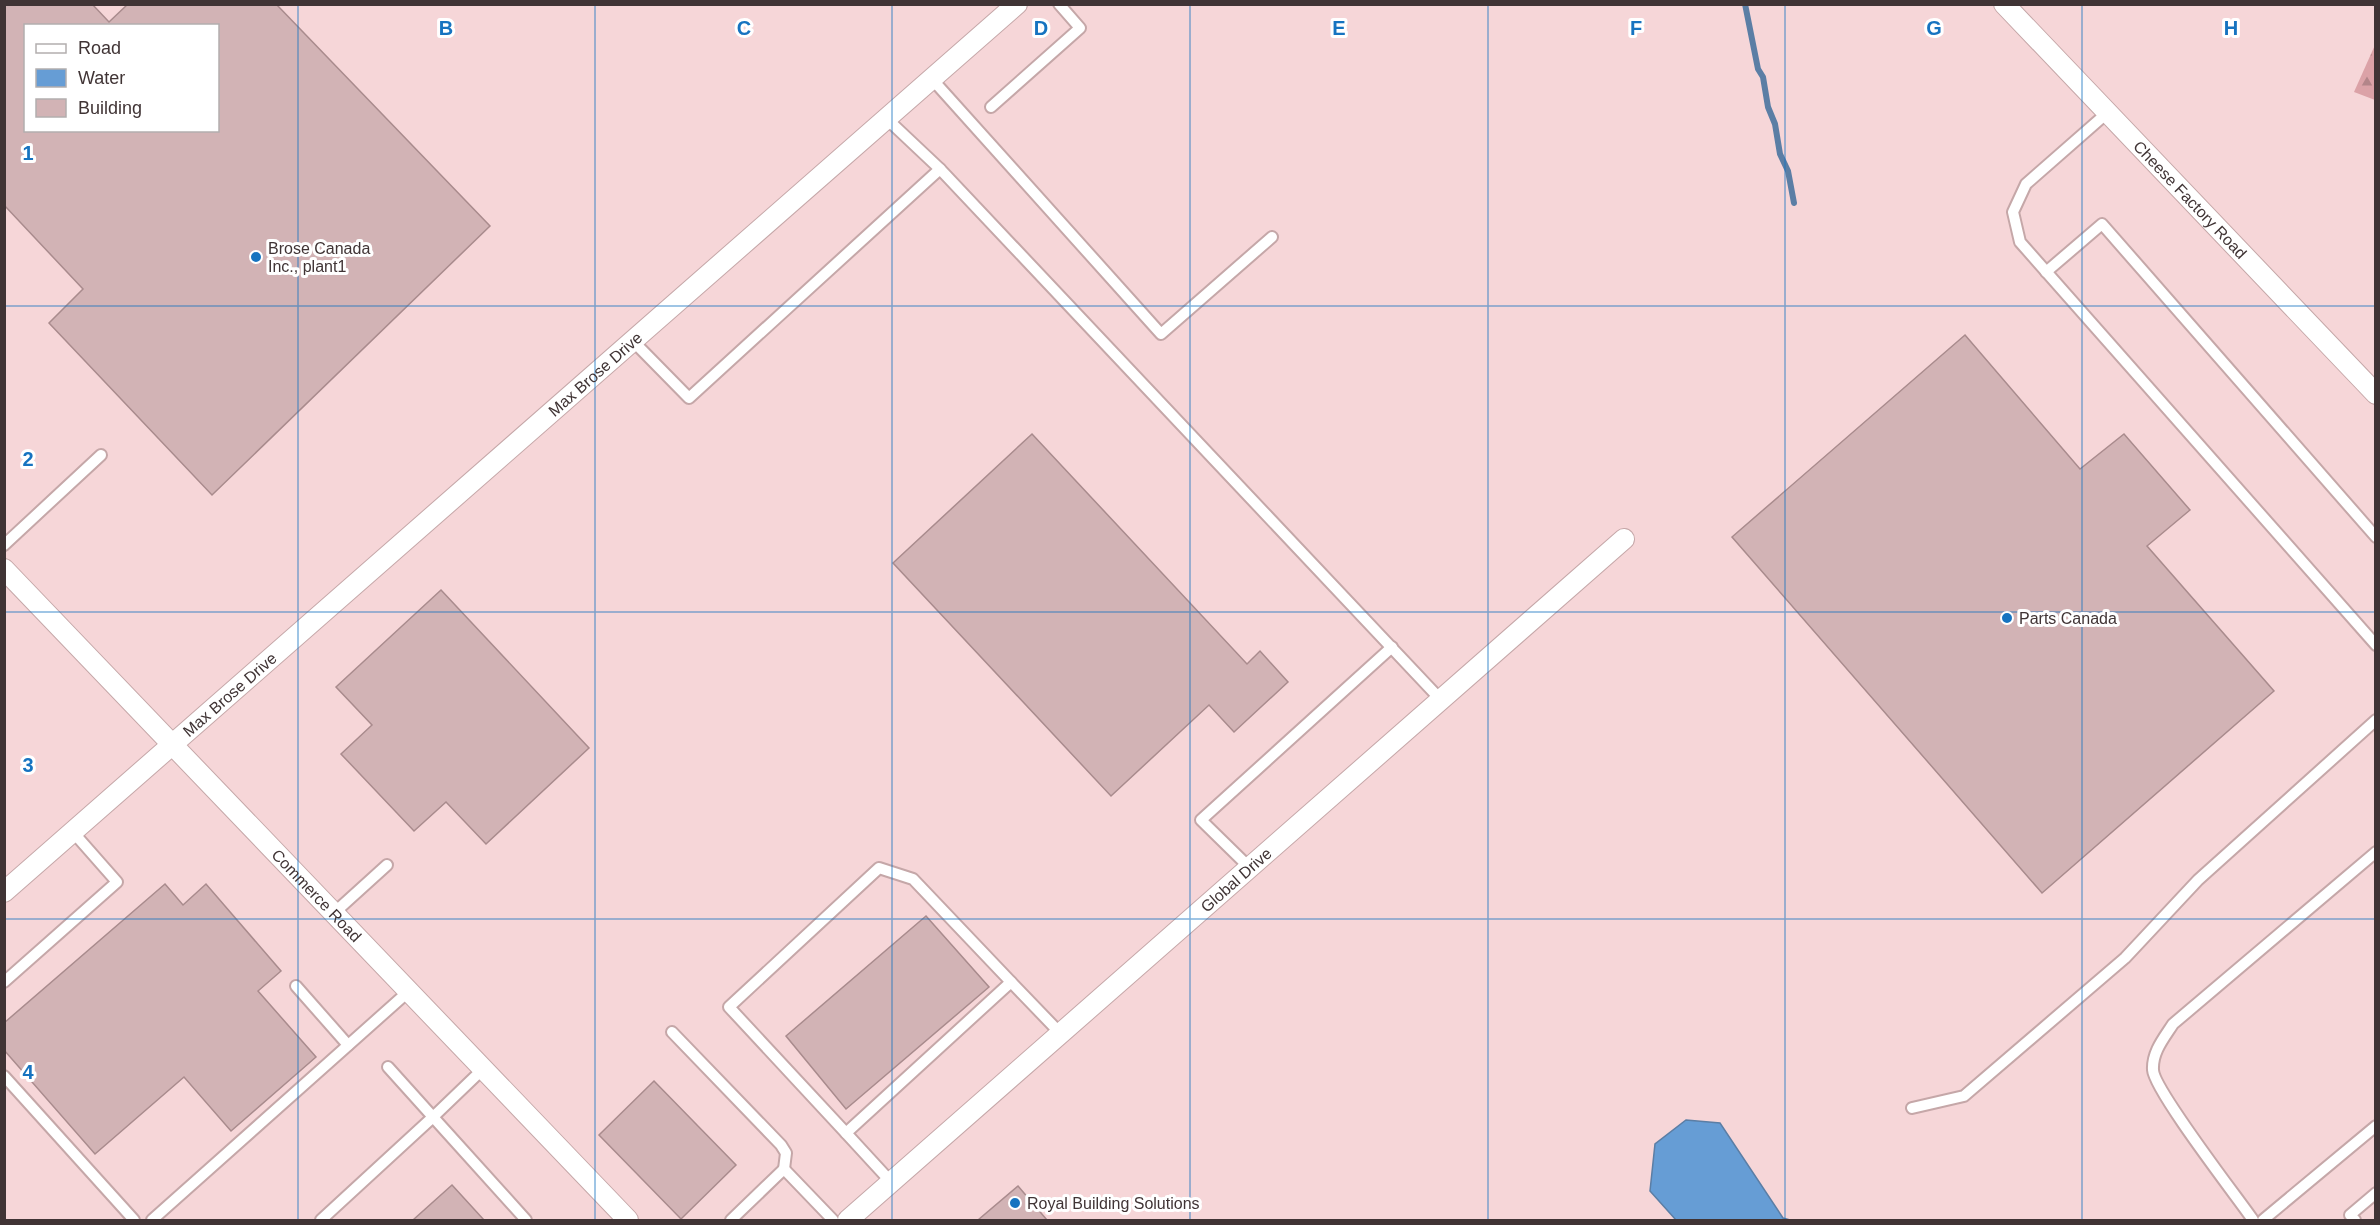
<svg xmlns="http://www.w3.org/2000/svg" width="2380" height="1225" viewBox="0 0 2380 1225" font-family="Arial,sans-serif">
<defs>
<pattern id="forest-firs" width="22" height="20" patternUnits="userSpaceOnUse" patternTransform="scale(1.5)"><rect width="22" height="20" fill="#dba2a7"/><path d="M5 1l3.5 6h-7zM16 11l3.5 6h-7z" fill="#b38589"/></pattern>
</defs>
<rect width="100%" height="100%" fill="#f6d6d8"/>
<polygon fill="url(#forest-firs)" points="2375,45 2376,100 2375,100 2354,92"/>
<polygon fill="#669dd5" stroke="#5b7ea5" stroke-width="1.5" points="1686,1120 1720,1123 1783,1218 1790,1220 1676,1220 1650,1191 1655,1144"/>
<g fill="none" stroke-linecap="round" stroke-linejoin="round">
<polyline stroke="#5b7ea5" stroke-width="6" points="1745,4 1758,69 1763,77 1768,107 1775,124 1780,154 1788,171 1794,203"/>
</g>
<g fill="#d2b3b5" stroke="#a98b8d" stroke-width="1.5" fill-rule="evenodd">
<path d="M4 4H92L109 22 128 4H276L490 226 212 495 49 323 83 289 4 205ZM26 26H218V130H26Z"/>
<polygon points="1965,335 2080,469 2124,434 2190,510 2147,546 2274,691 2042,893 1732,537"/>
<polygon points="1032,434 1247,664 1260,651 1288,682 1234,732 1209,705 1111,796 893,563"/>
<polygon points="441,590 589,748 486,844 446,802 414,831 341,754 372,725 336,687"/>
<polygon points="165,884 183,905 206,884 281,971 258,991 316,1057 231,1131 184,1077 95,1154 4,1050 4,1023"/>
<polygon points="926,916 989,987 846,1109 786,1036"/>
<polygon points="654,1081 736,1165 681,1219 599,1135"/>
<polygon points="452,1185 484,1220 413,1220"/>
<polygon points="1018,1186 1047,1220 978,1220"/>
</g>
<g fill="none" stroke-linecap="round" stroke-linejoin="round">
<defs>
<g id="service">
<polyline points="932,79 1161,334 1272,237"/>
<polyline points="991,107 1080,28 1059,4"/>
<polyline points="2107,113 2026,184 2013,212 2020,242 2376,645"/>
<polyline points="887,119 940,169"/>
<polyline points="2046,272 2102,224 2376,537"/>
<polyline points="633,341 689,398 940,169 1441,700"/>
<polyline points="4,545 101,455"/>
<polyline points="1250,868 1201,820 1392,647"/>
<polyline points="334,913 387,865"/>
<polyline points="4,982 117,882 73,832"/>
<polyline points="296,986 348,1045"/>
<polyline points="672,1032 781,1145 786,1153 784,1169"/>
<polyline points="388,1067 433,1117 483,1069"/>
<polyline points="4,1076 134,1220"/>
<polyline points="1912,1108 1964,1096 2125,958 2198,880 2376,720"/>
<polyline points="846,1133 729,1007 879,868 913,879 1011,982"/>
<polyline points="892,1183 846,1133 1011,982 1061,1034"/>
<polyline points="152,1220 409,991"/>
<polyline points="321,1220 433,1117 526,1220"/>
<polyline points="731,1220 784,1169 833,1220"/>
<path d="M2253 1220C2237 1197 2154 1090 2153 1070 2152 1052 2164 1038 2173 1024L2376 852"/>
<polyline points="2263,1220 2376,1126"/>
<polyline points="2355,1220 2350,1215 2376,1193"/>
</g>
<g id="minor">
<path id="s1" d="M2004 4 2376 394"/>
<path id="s2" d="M4 569 628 1220"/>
<path id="s3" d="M4 892 1017 4"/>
<path id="s4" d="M848 1220 1624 539"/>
</g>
</defs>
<use href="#service" stroke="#c5a7a8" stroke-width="14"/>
<use href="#minor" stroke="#c5a7a8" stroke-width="22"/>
<use href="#service" stroke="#fff" stroke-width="10"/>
<use href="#minor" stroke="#fff" stroke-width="20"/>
</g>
<path fill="none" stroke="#1673c0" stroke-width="1.5" stroke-opacity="0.55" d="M298 4V1220M595 4V1220M892 4V1220M1190 4V1220M1488 4V1220M1785 4V1220M2082 4V1220M4 306H2376M4 612H2376M4 919H2376"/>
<g fill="#1673c0" stroke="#fff" stroke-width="2">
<circle cx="256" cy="257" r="6"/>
<circle cx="2007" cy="618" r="6"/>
<circle cx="1015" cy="1203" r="6"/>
</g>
<g text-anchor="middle" stroke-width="6" stroke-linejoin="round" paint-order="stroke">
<g font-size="16" fill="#403435" stroke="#fff">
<text dy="6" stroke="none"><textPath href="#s1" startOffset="270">Cheese Factory Road</textPath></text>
<text dy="6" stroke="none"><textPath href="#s3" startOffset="786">Max Brose Drive</textPath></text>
<text dy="6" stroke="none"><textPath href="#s3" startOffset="300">Max Brose Drive</textPath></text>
<text dy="6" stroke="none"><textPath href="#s4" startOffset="516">Global Drive</textPath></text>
<text dy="6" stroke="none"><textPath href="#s2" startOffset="452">Commerce Road</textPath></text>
</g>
<g font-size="16" fill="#403435" stroke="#fff" text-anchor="start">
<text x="268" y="254">Brose Canada<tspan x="268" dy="18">Inc., plant1</tspan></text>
<text x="2019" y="624">Parts Canada</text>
<text x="1027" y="1209">Royal Building Solutions</text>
</g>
</g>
<g font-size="20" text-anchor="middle" font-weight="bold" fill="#1673c0" stroke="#fff" stroke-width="6" stroke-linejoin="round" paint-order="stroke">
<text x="446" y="35">B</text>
<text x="744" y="35">C</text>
<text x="1041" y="35">D</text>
<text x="1339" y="35">E</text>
<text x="1636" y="35">F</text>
<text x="1934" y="35">G</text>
<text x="2231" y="35">H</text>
<text x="28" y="160">1</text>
<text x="28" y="466">2</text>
<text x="28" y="772">3</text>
<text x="28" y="1079">4</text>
</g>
<rect width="2380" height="1225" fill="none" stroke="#403435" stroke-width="12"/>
<rect x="24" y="24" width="195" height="108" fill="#ffffff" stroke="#b3aeae" stroke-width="1.5"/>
<rect x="36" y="44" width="30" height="9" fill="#ffffff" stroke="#b3aeae" stroke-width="1.5"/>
<text x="78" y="54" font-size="18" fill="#403435">Road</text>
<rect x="36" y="69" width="30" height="18" fill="#669dd5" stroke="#b3aeae" stroke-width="1.5"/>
<text x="78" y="84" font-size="18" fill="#403435">Water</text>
<rect x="36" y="99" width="30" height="18" fill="#d2b3b5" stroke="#b3aeae" stroke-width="1.5"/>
<text x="78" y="114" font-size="18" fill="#403435">Building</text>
</svg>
